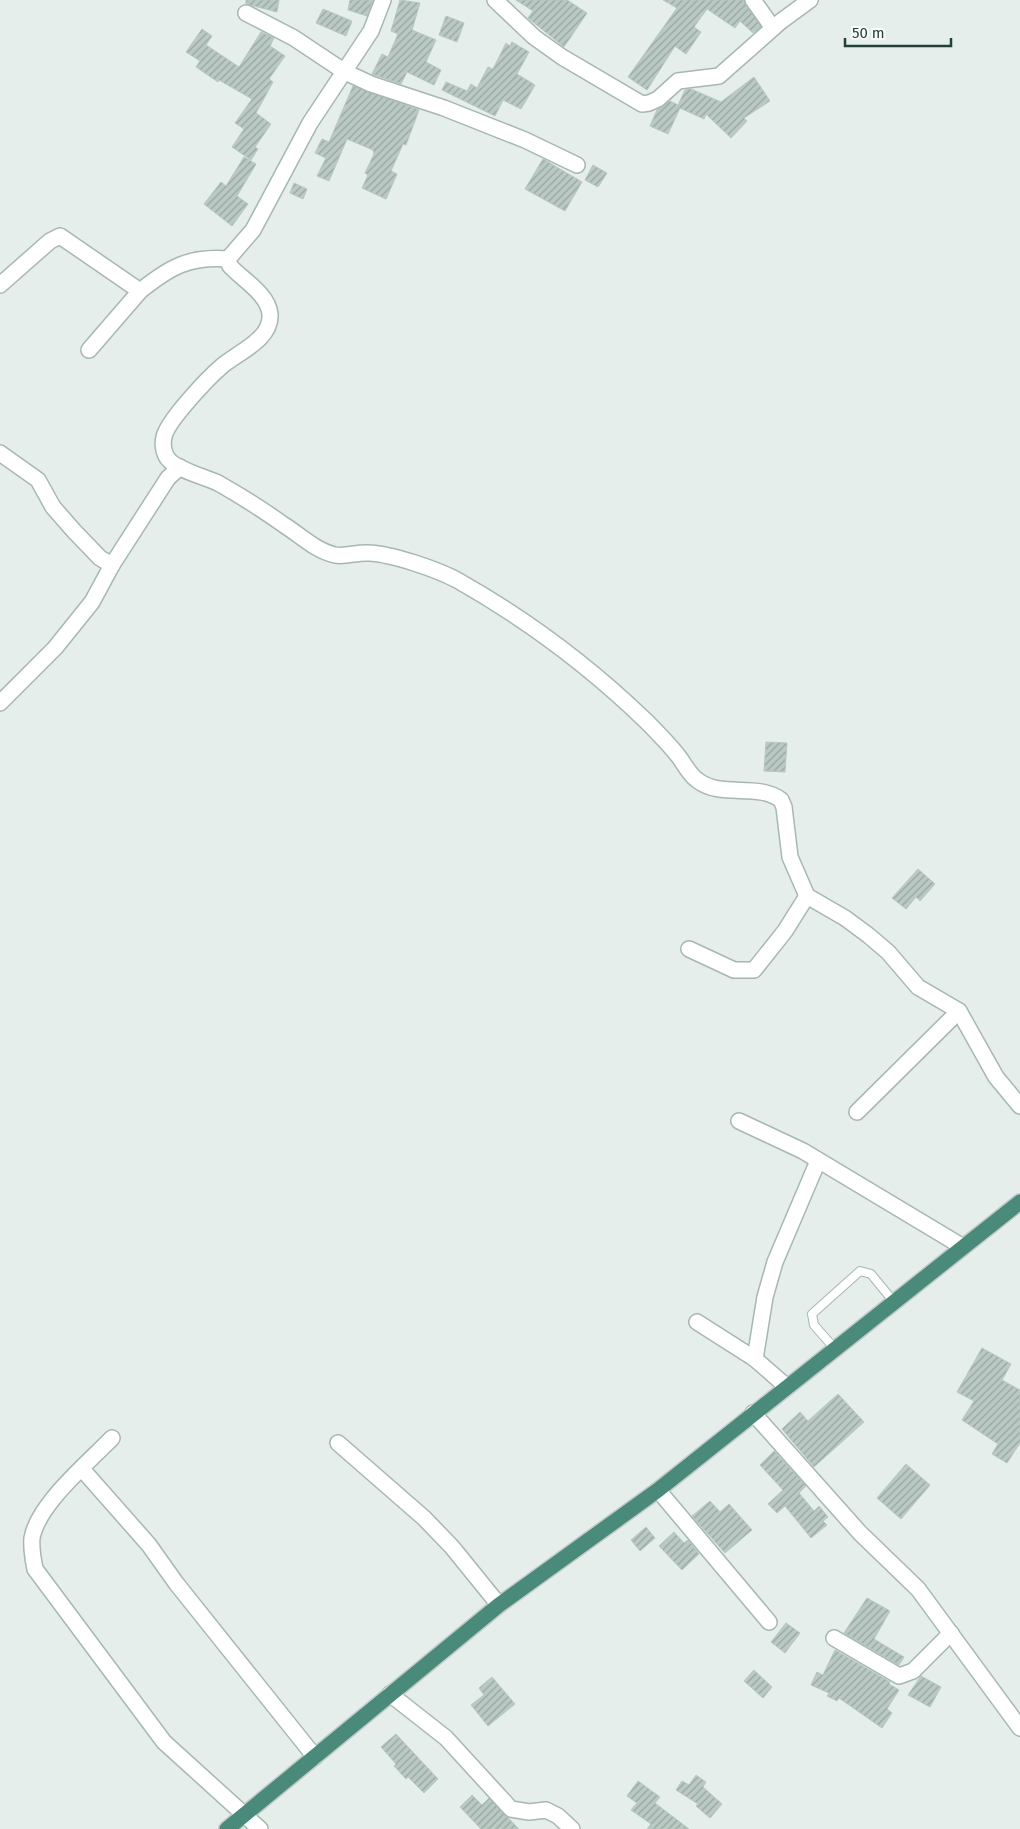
<svg xmlns="http://www.w3.org/2000/svg" width="1020" height="1829" viewBox="0 0 1020 1829" font-family="'Fira Sans',sans-serif">
<defs>
<pattern id="building-hatch" width="6" height="6" patternUnits="userSpaceOnUse" patternTransform="scale(1.25)"><rect width="6" height="6" fill="#bac9c3"/><path d="M-1 1l2-2M0 6l6-6M5 7l2-2" fill="none" stroke="#97a59f"/></pattern>
</defs>
<rect width="100%" height="100%" fill="#e5eeea"/>
<g fill="url(#building-hatch)" stroke="#b7c8c1">
<polygon points="246,0 279,0 277,12 246,4"/>
<polygon points="350,0 373,0 367,16 348,10"/>
<polygon points="400,0 420,3 412,30 436,40 426,62 441,70 434,85 407,72 401,84 372,74 382,54 388,57 398,34 391,31"/>
<polygon points="516,0 567,0 587,13 564,47 528,18 533,11"/>
<polygon points="663,0 744,0 761,27 753,33 740,21 735,28 707,9 694,27 701,32 686,54 675,46 647,90 628,77 677,8"/>
<polygon points="323,9 352,21 346,36 316,23"/>
<polygon points="446,16 464,23 457,42 439,35"/>
<polygon points="202,29 212,36 206,45 239,67 261,32 274,38 270,46 285,56 269,79 273,82 256,113 271,124 255,147 258,149 251,160 232,147 244,129 235,123 252,99 219,80 218,82 196,67 200,61 186,52"/>
<polygon points="512,42 529,52 517,74 535,85 521,109 503,100 495,116 442,90 446,82 467,91 471,84 477,88 488,67 493,69 506,43 510,46"/>
<polygon points="754,77 770,101 744,118 747,121 731,138 706,114 704,119 680,108 668,134 650,126 657,110 670,101 678,105 685,90 691,89 721,102"/>
<polygon points="353,86 419,110 406,145 403,144 391,171 397,174 386,199 362,188 368,175 365,173 374,154 373,150 347,139 329,181 317,176 326,158 315,153 322,139 329,142"/>
<polygon points="244,157 256,164 237,196 248,204 232,226 204,204 221,182 226,186"/>
<polygon points="543,159 582,182 565,211 525,189"/>
<polygon points="593,165 607,173 598,187 585,180"/>
<polygon points="294,183 307,189 303,199 290,193"/>
<polygon points="766,742 787,743 785,772 764,771"/>
<polygon points="918,869 935,884 920,901 916,897 906,909 892,898"/>
<polygon points="982,1348 1011,1364 1002,1380 1020,1390 1020,1443 1007,1463 992,1454 998,1444 962,1420 974,1401 957,1392"/>
<polygon points="838,1394 864,1422 814,1467 782,1429 800,1412 808,1421"/>
<polygon points="774,1451 806,1486 799,1493 814,1511 819,1506 828,1517 823,1521 827,1525 811,1538 785,1506 777,1513 768,1504 783,1490 760,1465"/>
<polygon points="906,1464 930,1485 901,1519 877,1498"/>
<polygon points="710,1501 720,1512 729,1504 752,1530 725,1553 692,1516"/>
<polygon points="646,1527 655,1538 640,1551 631,1540"/>
<polygon points="674,1532 684,1543 688,1540 699,1554 682,1570 659,1546"/>
<polygon points="867,1598 890,1611 874,1639 904,1657 899,1665 844,1633"/>
<polygon points="786,1623 800,1633 785,1653 771,1642"/>
<polygon points="835,1650 890,1682 889,1684 899,1690 887,1709 892,1713 882,1728 839,1698 837,1701 827,1696 829,1693 811,1685 817,1672 823,1675"/>
<polygon points="754,1670 772,1687 763,1698 744,1681"/>
<polygon points="921,1676 941,1687 930,1707 908,1695"/>
<polygon points="492,1677 515,1704 488,1726 471,1705 484,1695 479,1688"/>
<polygon points="396,1734 438,1779 424,1793 408,1777 406,1779 394,1766 396,1764 381,1747"/>
<polygon points="696,1775 706,1782 703,1787 722,1804 710,1818 696,1806 698,1804 676,1790 682,1781 689,1785"/>
<polygon points="638,1781 660,1797 655,1803 689,1829 647,1829 651,1824 631,1810 637,1803 627,1796"/>
<polygon points="472,1795 482,1805 489,1798 519,1829 481,1829 460,1807"/>
</g>
<g fill="none" stroke-linecap="round" stroke-linejoin="round">
<defs>
<polyline id="service" points="835,1349 814,1325 812,1314 860,1271 871,1274 894,1302"/>
<g id="minor">
<path d="M383 0 371 31 310 123 253 230 228 259 230 266C243 280 268 294 270 314 272 339 239 352 222 366 209 377 167 421 164 437 162 445 164 455 169 460 178 470 205 477 218 483 241 496 263 510 284 525 300 535 316 551 335 555 346 557 357 552 369 553 392 554 436 569 457 580 526 619 589 666 646 721 657 732 669 744 679 757 685 765 689 774 697 780 721 799 757 782 781 800L784 807 790 857 807 896 845 918 868 935 888 952 918 987 959 1011 996 1077 1020 1106"/>
<polyline points="495,0 534,37 562,57 642,104 649,103 658,99 678,81 719,76 780,22 810,0"/>
<polyline points="753,0 773,28"/>
<polyline points="246,13 294,38 345,72 371,84 444,108 525,140 577,165"/>
<path d="M0 285 50 241 60 236 140 291C170 267 189 256 228 259"/>
<polyline points="89,350 140,291"/>
<polyline points="0,453 38,480 53,507 74,531 100,558 112,565"/>
<polyline points="0,703 55,648 92,602 112,565 168,478 180,467"/>
<polyline points="689,949 734,970 754,970 785,931 807,896"/>
<polyline points="857,1112 959,1011"/>
<polyline points="739,1121 803,1151 963,1247"/>
<polyline points="697,1322 755,1359 787,1387"/>
<polyline points="755,1359 765,1297 775,1262 818,1161"/>
<polyline points="753,1413 860,1533 918,1589 1020,1728"/>
<path d="M112 1438C88 1463 38 1504 32 1538 31 1549 33 1559 35 1569L164 1742 260 1829"/>
<polyline points="338,1443 424,1518 452,1547 499,1605"/>
<polyline points="82,1469 149,1545 176,1583 315,1757"/>
<polyline points="658,1490 769,1622"/>
<polyline points="834,1638 899,1676 913,1671 951,1633"/>
<polyline points="390,1694 446,1738 511,1809 529,1812 546,1810 558,1816 572,1829"/>
</g>
<polyline id="trunk" points="227,1829 499,1605 658,1490 1020,1202"/>
</defs>
<use href="#service" stroke="#a7b7b1" stroke-width="10"/>
<use href="#minor" stroke="#a7b7b1" stroke-width="18"/>
<use href="#trunk" stroke="#c1cac8" stroke-width="18"/>
<use href="#service" stroke="#fff" stroke-width="8"/>
<use href="#minor" stroke="#fff" stroke-width="15"/>
<use href="#trunk" stroke="#4a8a7b" stroke-width="15"/>
</g>
<path d="M845 38v8h106v-8" fill="none" stroke="#234139" stroke-width="2.5"/>
<text x="852" y="38" font-size="15" fill="#234139" stroke="#f6faf8" stroke-width="4" paint-order="stroke">50 m</text>
</svg>
